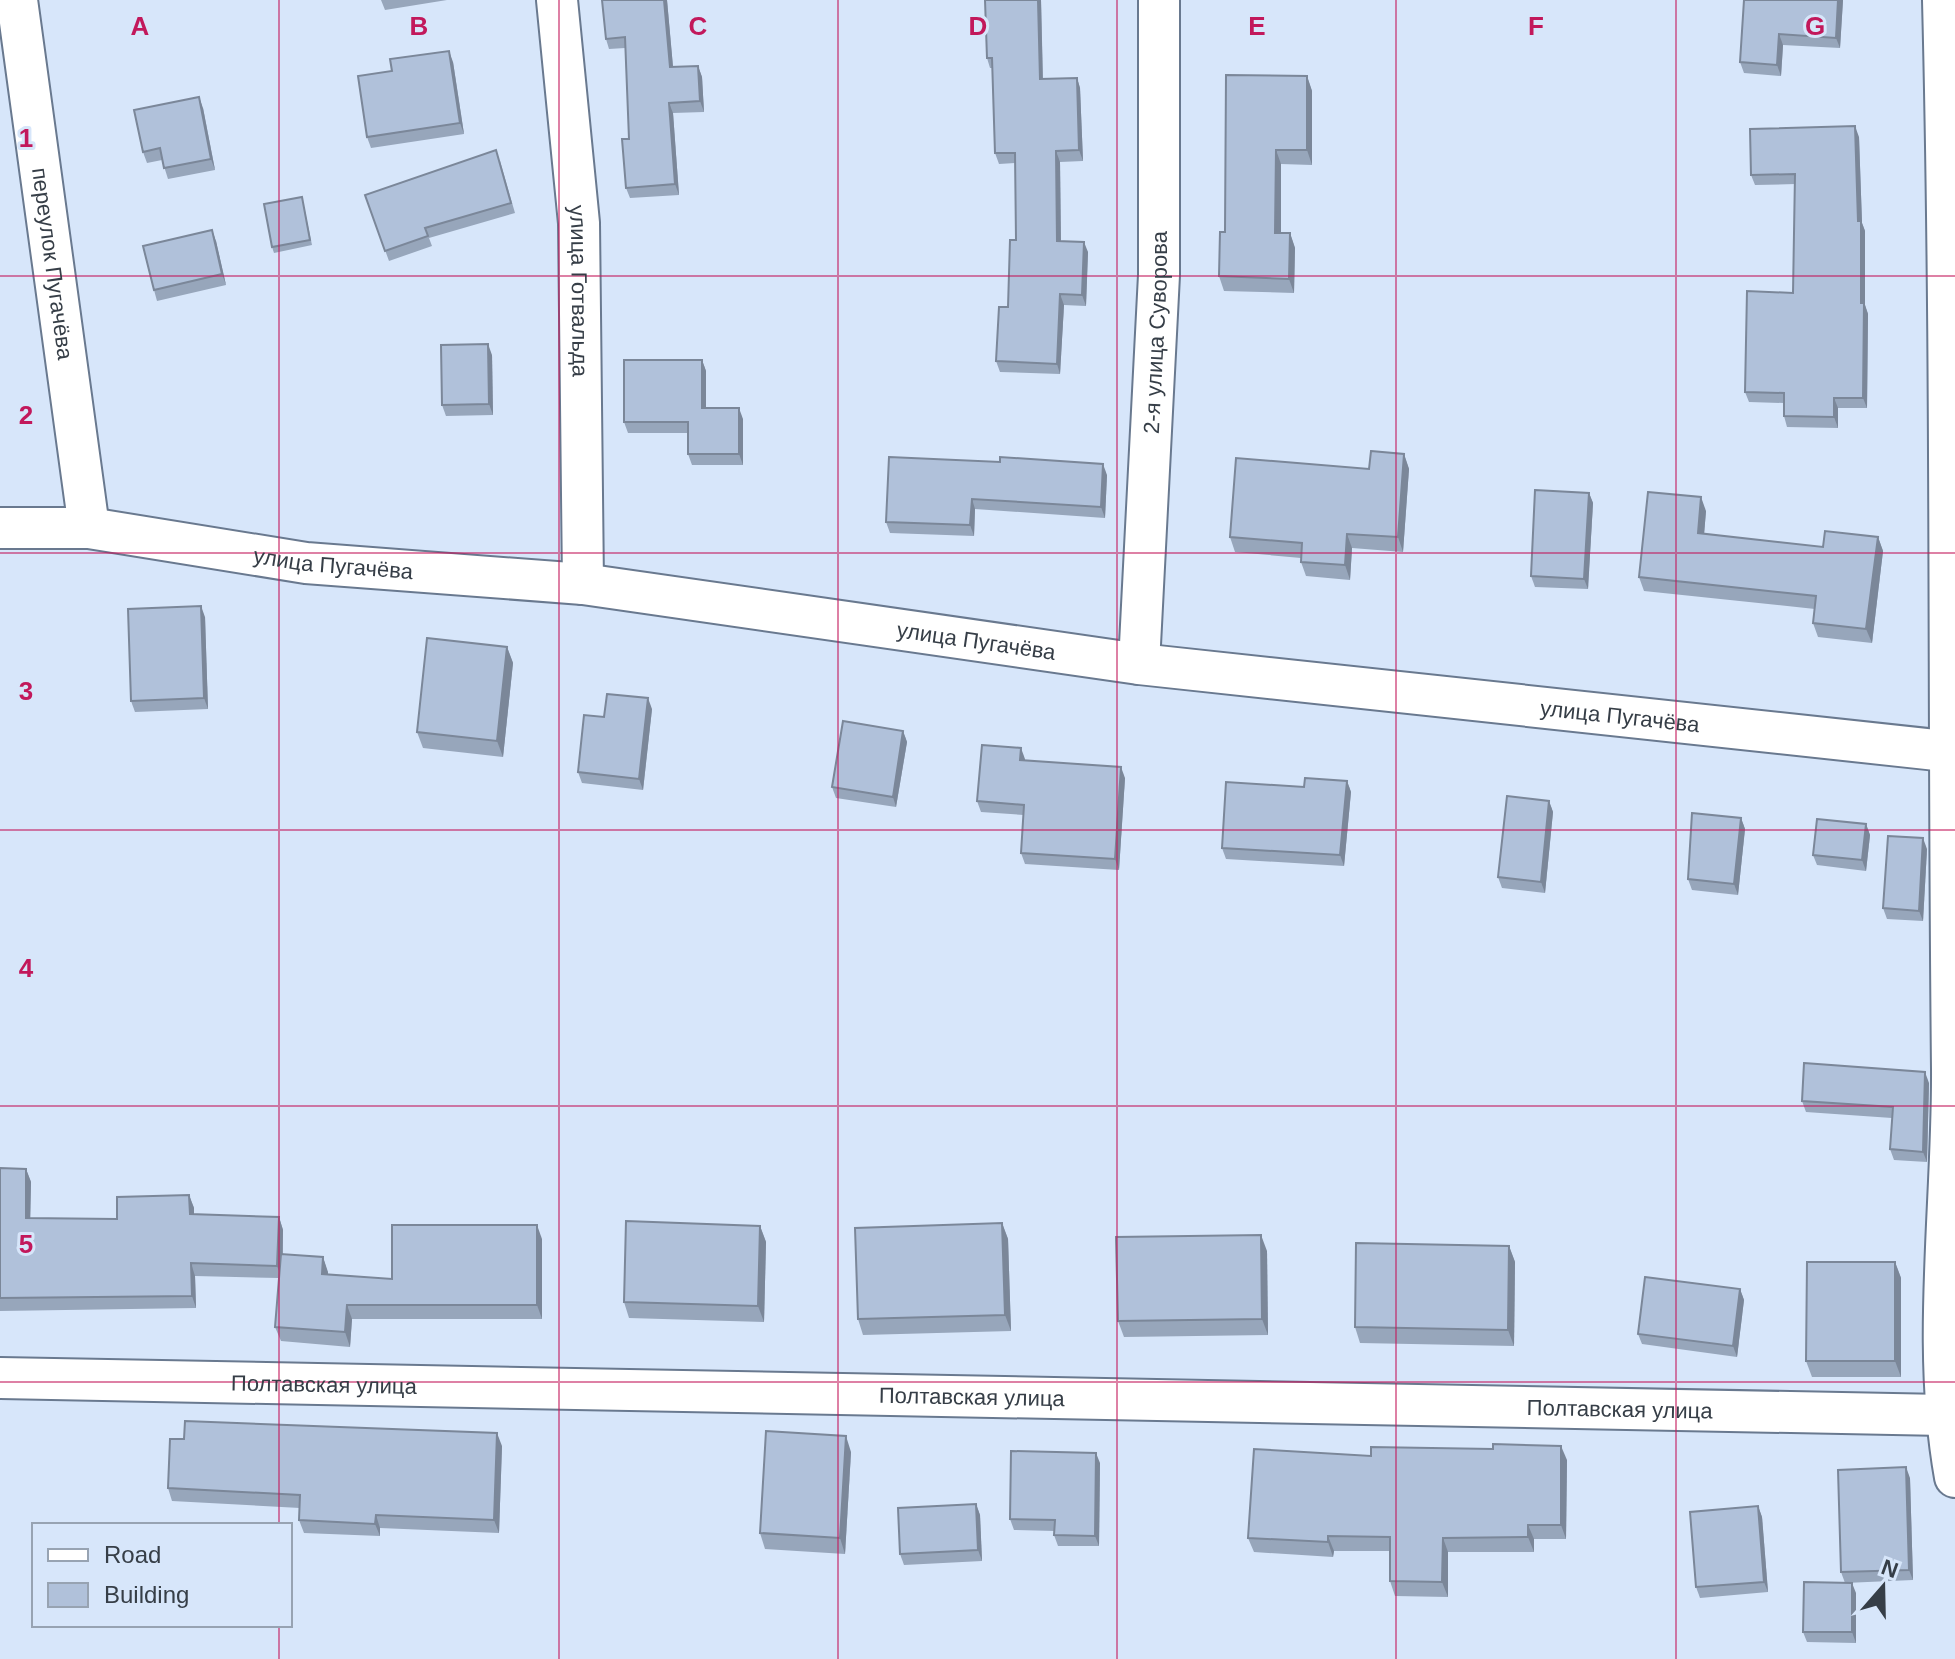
<svg xmlns="http://www.w3.org/2000/svg" width="1955" height="1659" viewBox="0 0 1955 1659" font-family="Arial,sans-serif">
<rect width="100%" height="100%" fill="#d7e6fa"/>
<g fill="none" stroke-linecap="round" stroke-linejoin="round">
<defs>
<g id="minor">
<path id="s1" d="M17 0 89 528"/>
<path id="s2" d="M557 0 579 223 583 584"/>
<path d="M1943 0C1952 356 1948 713 1952 1069 1953 1204 1931 1344 1955 1477"/>
<path id="s3" d="M0 528H89L306 563 583 584 1139 664 1955 752"/>
<path id="s4" d="M1139 664 1159 275V0"/>
<path id="s5" d="M0 1378 1944 1415"/>
</g>
</defs>
<use href="#minor" stroke="#69798f" stroke-width="44"/>
<use href="#minor" stroke="#fff" stroke-width="40"/>
</g>
<g fill="#97a6bb">
<polygon points="381,0 447,0 385,10"/>
<polygon points="667,0 673,67 698,66 702,77 704,112 673,113 679,195 630,198 626,188 629,139 625,48 609,49 606,39"/>
<polygon points="985,0 1041,0 1043,79 1077,78 1080,88 1083,161 1060,162 1061,241 1088,252 1086,306 1064,305 1060,374 1000,372 996,361 1008,307 1016,240 1015,163 999,164 995,153 992,68 990,68 987,58"/>
<polygon points="1744,0 1843,0 1840,48 1783,45 1781,76 1744,73 1740,62"/>
<polygon points="453,62 464,134 371,148 367,137"/>
<polygon points="1307,76 1312,91 1312,165 1281,164 1281,233 1290,233 1295,248 1294,293 1224,291 1219,276 1225,232"/>
<polygon points="203,108 215,170 168,179 162,160 147,163 143,152"/>
<polygon points="1859,137 1862,223 1865,231 1865,305 1868,314 1867,408 1838,408 1838,428 1787,427 1784,416 1784,403 1749,402 1745,392 1793,293 1795,184 1755,185 1751,175"/>
<polygon points="500,161 515,213 429,238 432,246 389,261 365,195"/>
<polygon points="302,197 312,245 274,253 272,247"/>
<polygon points="216,241 226,285 157,301 154,290"/>
<polygon points="492,355 493,415 446,416 442,405"/>
<polygon points="702,360 706,371 706,408 743,419 743,465 692,465 688,454 688,433 628,433 624,422"/>
<polygon points="1404,454 1409,469 1403,552 1352,548 1350,580 1306,576 1301,562 1301,558 1235,552 1230,537 1369,469"/>
<polygon points="1000,462 1107,475 1105,518 975,509 974,536 890,533 886,522"/>
<polygon points="1589,493 1593,503 1588,589 1535,587 1531,576"/>
<polygon points="1706,511 1704,534 1823,547 1878,537 1883,551 1872,643 1818,637 1813,623 1815,609 1644,591 1639,577"/>
<polygon points="205,617 208,709 135,712 131,701"/>
<polygon points="507,647 513,663 503,757 423,748 417,732"/>
<polygon points="652,709 643,790 582,783 578,772 604,717"/>
<polygon points="903,731 907,742 896,807 836,798 832,787"/>
<polygon points="1025,759 1025,760 1125,778 1119,870 1025,864 1021,853 1024,815 981,812 977,801"/>
<polygon points="1347,781 1351,792 1344,866 1226,859 1222,848 1304,787"/>
<polygon points="1549,801 1553,812 1545,893 1502,888 1498,877"/>
<polygon points="1741,818 1745,829 1738,895 1692,890 1688,879"/>
<polygon points="1866,824 1870,835 1866,871 1817,865 1813,855"/>
<polygon points="1927,849 1923,921 1887,919 1883,908"/>
<polygon points="1929,1083 1927,1162 1894,1160 1890,1149 1892,1118 1806,1112 1802,1101"/>
<polygon points="0,1168 26,1169 31,1182 30,1219 117,1219 189,1195 194,1208 194,1214 279,1217 283,1230 283,1254 323,1257 328,1274 392,1279 542,1239 542,1319 352,1319 350,1347 281,1341 275,1327 279,1278 195,1276 196,1308 0,1311"/>
<polygon points="1002,1223 1008,1239 1011,1331 863,1335 858,1319"/>
<polygon points="760,1226 766,1242 764,1322 629,1318 624,1302"/>
<polygon points="1509,1246 1515,1262 1514,1346 1360,1343 1355,1327"/>
<polygon points="1267,1251 1268,1335 1124,1337 1118,1321"/>
<polygon points="1895,1262 1901,1278 1901,1377 1812,1377 1806,1361"/>
<polygon points="1740,1289 1744,1300 1737,1357 1642,1344 1638,1334"/>
<polygon points="502,1446 499,1533 380,1528 380,1536 304,1533 299,1520 300,1508 172,1501 168,1488"/>
<polygon points="851,1452 845,1554 765,1549 760,1533"/>
<polygon points="1371,1456 1567,1460 1566,1539 1534,1539 1534,1552 1448,1552 1448,1597 1395,1596 1390,1581 1390,1551 1334,1551 1333,1557 1254,1552 1248,1538"/>
<polygon points="1100,1463 1099,1546 1058,1546 1054,1535 1055,1531 1014,1530 1010,1519"/>
<polygon points="1910,1478 1913,1580 1845,1583 1841,1572"/>
<polygon points="976,1504 980,1515 982,1561 904,1565 900,1554"/>
<polygon points="1758,1506 1762,1517 1768,1592 1700,1598 1696,1587"/>
<polygon points="1856,1593 1856,1643 1807,1642 1803,1632"/>
</g>
<g fill="#7b8799">
<polygon points="664,0 667,0 674,78 670,67"/>
<polygon points="1038,0 1041,0 1043,90 1040,79"/>
<polygon points="1838,0 1843,0 1840,48 1836,38"/>
<polygon points="1779,34 1783,45 1781,76 1777,65"/>
<polygon points="449,51 453,62 464,134 460,123"/>
<polygon points="698,66 702,77 704,112 700,101"/>
<polygon points="1307,76 1312,91 1312,165 1307,150"/>
<polygon points="1077,78 1080,88 1083,161 1079,150"/>
<polygon points="199,97 203,108 215,170 211,159"/>
<polygon points="669,103 673,113 679,195 675,184"/>
<polygon points="1855,126 1859,137 1862,223 1865,231 1865,305 1868,314 1867,408 1863,398"/>
<polygon points="1276,150 1281,164 1281,248 1275,233"/>
<polygon points="1056,151 1060,162 1061,252 1057,241"/>
<polygon points="212,230 216,241 226,285 222,274"/>
<polygon points="1290,233 1295,248 1294,293 1289,279"/>
<polygon points="1084,242 1088,252 1086,306 1082,295"/>
<polygon points="1060,294 1064,305 1060,374 1057,364"/>
<polygon points="488,344 492,355 493,415 489,404"/>
<polygon points="702,360 706,371 706,419 702,408"/>
<polygon points="1834,398 1838,408 1838,428 1834,417"/>
<polygon points="739,408 743,419 743,465 739,454"/>
<polygon points="1404,454 1409,469 1403,552 1398,537"/>
<polygon points="1103,464 1107,475 1105,518 1101,507"/>
<polygon points="1589,493 1593,503 1588,589 1584,579"/>
<polygon points="1701,497 1706,511 1703,547 1698,533"/>
<polygon points="972,499 975,509 974,536 970,525"/>
<polygon points="1347,534 1352,548 1350,580 1345,565"/>
<polygon points="1878,537 1883,551 1872,643 1866,629"/>
<polygon points="201,606 205,617 208,709 204,698"/>
<polygon points="507,647 513,663 503,757 497,741"/>
<polygon points="648,698 652,709 643,790 639,779"/>
<polygon points="903,731 907,742 896,807 893,797"/>
<polygon points="1021,748 1025,759 1024,771 1020,760"/>
<polygon points="1121,767 1125,778 1119,870 1115,859"/>
<polygon points="1347,781 1351,792 1344,866 1340,855"/>
<polygon points="1549,801 1553,812 1545,893 1541,882"/>
<polygon points="1741,818 1745,829 1738,895 1734,884"/>
<polygon points="1866,824 1870,835 1866,871 1862,860"/>
<polygon points="1923,838 1927,849 1923,921 1919,911"/>
<polygon points="1925,1072 1929,1083 1927,1162 1923,1152"/>
<polygon points="26,1169 31,1182 30,1231 26,1218"/>
<polygon points="189,1195 194,1208 194,1226 190,1214"/>
<polygon points="279,1217 283,1230 282,1279 277,1266"/>
<polygon points="1002,1223 1008,1239 1011,1331 1005,1315"/>
<polygon points="537,1225 542,1239 542,1319 537,1305"/>
<polygon points="760,1226 766,1242 764,1322 758,1306"/>
<polygon points="1261,1235 1267,1251 1268,1335 1262,1319"/>
<polygon points="1509,1246 1515,1262 1514,1346 1508,1330"/>
<polygon points="323,1257 328,1272 327,1288 322,1274"/>
<polygon points="1895,1262 1901,1278 1901,1377 1895,1361"/>
<polygon points="191,1263 195,1276 196,1308 192,1296"/>
<polygon points="1740,1289 1744,1300 1737,1357 1733,1346"/>
<polygon points="347,1305 352,1319 350,1347 345,1332"/>
<polygon points="497,1433 502,1446 499,1533 494,1520"/>
<polygon points="846,1436 851,1452 845,1554 840,1538"/>
<polygon points="1561,1446 1567,1460 1566,1539 1561,1525"/>
<polygon points="1096,1453 1100,1463 1099,1546 1095,1536"/>
<polygon points="1906,1467 1910,1478 1913,1580 1909,1570"/>
<polygon points="976,1504 980,1515 982,1561 978,1550"/>
<polygon points="1758,1506 1762,1517 1768,1592 1764,1582"/>
<polygon points="376,1515 380,1528 380,1536 375,1524"/>
<polygon points="1528,1525 1534,1539 1534,1552 1528,1537"/>
<polygon points="1328,1536 1334,1551 1333,1557 1328,1542"/>
<polygon points="1443,1538 1448,1552 1448,1597 1442,1582"/>
<polygon points="1852,1583 1856,1593 1856,1643 1852,1632"/>
</g>
<g fill="#b0c1da" stroke="#7b8799" stroke-width="2">
<polygon points="602,0 664,0 670,67 698,66 700,101 669,103 675,184 626,188 622,139 629,139 625,37 606,39"/>
<polygon points="985,0 1038,0 1040,79 1077,78 1079,150 1056,151 1057,241 1084,242 1082,295 1060,294 1057,364 996,361 999,307 1008,307 1010,240 1016,240 1015,153 995,153 992,58 987,58"/>
<polygon points="1744,0 1838,0 1836,38 1779,34 1777,65 1740,62"/>
<polygon points="449,51 460,123 367,137 358,76 392,71 390,59"/>
<polygon points="1226,75 1307,76 1307,150 1276,150 1275,233 1290,233 1289,279 1219,276 1220,232 1225,232"/>
<polygon points="199,97 211,159 164,168 160,148 143,152 134,110"/>
<polygon points="1855,126 1858,221 1861,221 1861,303 1864,303 1863,398 1834,398 1834,417 1784,416 1784,393 1745,392 1747,291 1793,293 1795,174 1751,175 1750,129"/>
<polygon points="496,150 511,203 425,228 428,236 385,251 365,195"/>
<polygon points="302,197 310,240 272,247 264,204"/>
<polygon points="212,230 222,274 154,290 143,246"/>
<polygon points="488,344 489,404 442,405 441,345"/>
<polygon points="624,360 702,360 702,408 739,408 739,454 688,454 688,422 624,422"/>
<polygon points="1371,451 1404,454 1398,537 1347,534 1345,565 1301,562 1302,543 1230,537 1236,458 1369,469"/>
<polygon points="889,457 1000,462 1000,457 1103,464 1101,507 972,499 970,525 886,522"/>
<polygon points="1535,490 1589,493 1584,579 1531,576"/>
<polygon points="1648,492 1701,497 1698,533 1823,547 1825,531 1878,537 1866,629 1813,623 1816,596 1639,577"/>
<polygon points="201,606 204,698 131,701 128,609"/>
<polygon points="427,638 507,647 497,741 417,732"/>
<polygon points="607,694 648,698 639,779 578,772 584,715 604,717"/>
<polygon points="843,721 903,731 893,797 832,787"/>
<polygon points="982,745 1021,748 1020,760 1121,767 1115,859 1021,853 1024,805 977,801"/>
<polygon points="1305,778 1347,781 1340,855 1222,848 1226,782 1304,787"/>
<polygon points="1507,796 1549,801 1541,882 1498,877"/>
<polygon points="1692,813 1741,818 1734,884 1688,879"/>
<polygon points="1817,819 1866,824 1862,860 1813,855"/>
<polygon points="1888,836 1923,838 1919,911 1883,908"/>
<polygon points="1804,1063 1925,1072 1923,1152 1890,1149 1893,1107 1802,1101"/>
<polygon points="0,1168 26,1169 26,1218 117,1219 117,1197 189,1195 190,1214 279,1217 277,1266 191,1263 192,1296 0,1298"/>
<polygon points="626,1221 760,1226 758,1306 624,1302"/>
<polygon points="1002,1223 1005,1315 858,1319 855,1228"/>
<polygon points="392,1225 537,1225 537,1305 347,1305 345,1332 275,1327 281,1254 323,1257 322,1274 392,1279"/>
<polygon points="1261,1235 1262,1319 1118,1321 1116,1237"/>
<polygon points="1356,1243 1509,1246 1508,1330 1355,1327"/>
<polygon points="1807,1262 1895,1262 1895,1361 1806,1361"/>
<polygon points="1645,1277 1740,1289 1733,1346 1638,1334"/>
<polygon points="185,1421 497,1433 494,1520 376,1515 375,1524 299,1520 300,1495 168,1488 170,1439 184,1439"/>
<polygon points="766,1431 846,1436 840,1538 760,1533"/>
<polygon points="1493,1444 1561,1446 1561,1525 1528,1525 1528,1537 1443,1538 1442,1582 1390,1581 1390,1537 1328,1536 1328,1542 1248,1538 1254,1449 1371,1456 1371,1447 1493,1449"/>
<polygon points="1011,1451 1096,1453 1095,1536 1054,1535 1055,1520 1010,1519"/>
<polygon points="1906,1467 1909,1570 1841,1572 1838,1470"/>
<polygon points="976,1504 978,1550 900,1554 898,1508"/>
<polygon points="1758,1506 1764,1582 1696,1587 1690,1512"/>
<polygon points="1804,1582 1852,1583 1852,1632 1803,1632"/>
</g>
<path fill="none" stroke="#c2185b" stroke-width="2" stroke-opacity="0.55" d="M279 0V1525M559 0V1659M838 0V1659M1117 0V1659M1396 0V1659M1676 0V1659M0 276H1955M0 553H1955M0 830H1955M0 1106H1955M0 1382H1955M279 1625V1659"/>
<g text-anchor="middle" stroke-width="6" stroke-linejoin="round" paint-order="stroke">
<g font-size="22" fill="#363e47" stroke="#d7e6fa">
<text dy="8" stroke="none"><textPath href="#s1" startOffset="266">переулок Пугачёва</textPath></text>
<text dy="8" stroke="none"><textPath href="#s2" startOffset="292">улица Готвальда</textPath></text>
<text dy="8" stroke="none"><textPath href="#s4" startOffset="332">2-я улица Суворова</textPath></text>
<text dy="8" stroke="none"><textPath href="#s3" startOffset="336">улица Пугачёва</textPath></text>
<text dy="8" stroke="none"><textPath href="#s3" startOffset="984">улица Пугачёва</textPath></text>
<text dy="8" stroke="none"><textPath href="#s3" startOffset="1632">улица Пугачёва</textPath></text>
<text dy="8" stroke="none"><textPath href="#s5" startOffset="324">Полтавская улица</textPath></text>
<text dy="8" stroke="none"><textPath href="#s5" startOffset="972">Полтавская улица</textPath></text>
<text dy="8" stroke="none"><textPath href="#s5" startOffset="1620">Полтавская улица</textPath></text>
</g>
</g>
<g font-size="26" text-anchor="middle" font-weight="bold" fill="#c2185b" stroke="#d7e6fa" stroke-width="6" stroke-linejoin="round" paint-order="stroke">
<text x="140" y="35">A</text>
<text x="419" y="35">B</text>
<text x="698" y="35">C</text>
<text x="978" y="35">D</text>
<text x="1257" y="35">E</text>
<text x="1536" y="35">F</text>
<text x="1815" y="35">G</text>
<text x="26" y="147">1</text>
<text x="26" y="424">2</text>
<text x="26" y="700">3</text>
<text x="26" y="977">4</text>
<text x="26" y="1253">5</text>
</g>
<rect x="32" y="1523" width="260" height="104" fill="#d7e6fa" stroke="#97a3b2" stroke-width="2"/>
<rect x="48" y="1549" width="40" height="12" fill="#ffffff" stroke="#97a3b2" stroke-width="2"/>
<text x="104" y="1563" font-size="24" fill="#363e47">Road</text>
<rect x="48" y="1583" width="40" height="24" fill="#b0c1da" stroke="#97a3b2" stroke-width="2"/>
<text x="104" y="1603" font-size="24" fill="#363e47">Building</text>
<g transform="translate(1883 1587) rotate(20)" stroke="#d7e6fa" stroke-width="6" paint-order="stroke">
<path d="M0-6L14 30L0 20L-14 30Z" fill="#363e47"/>
<text y="-12" font-size="22" font-weight="bold" text-anchor="middle" fill="#363e47">N</text>
</g>
</svg>
